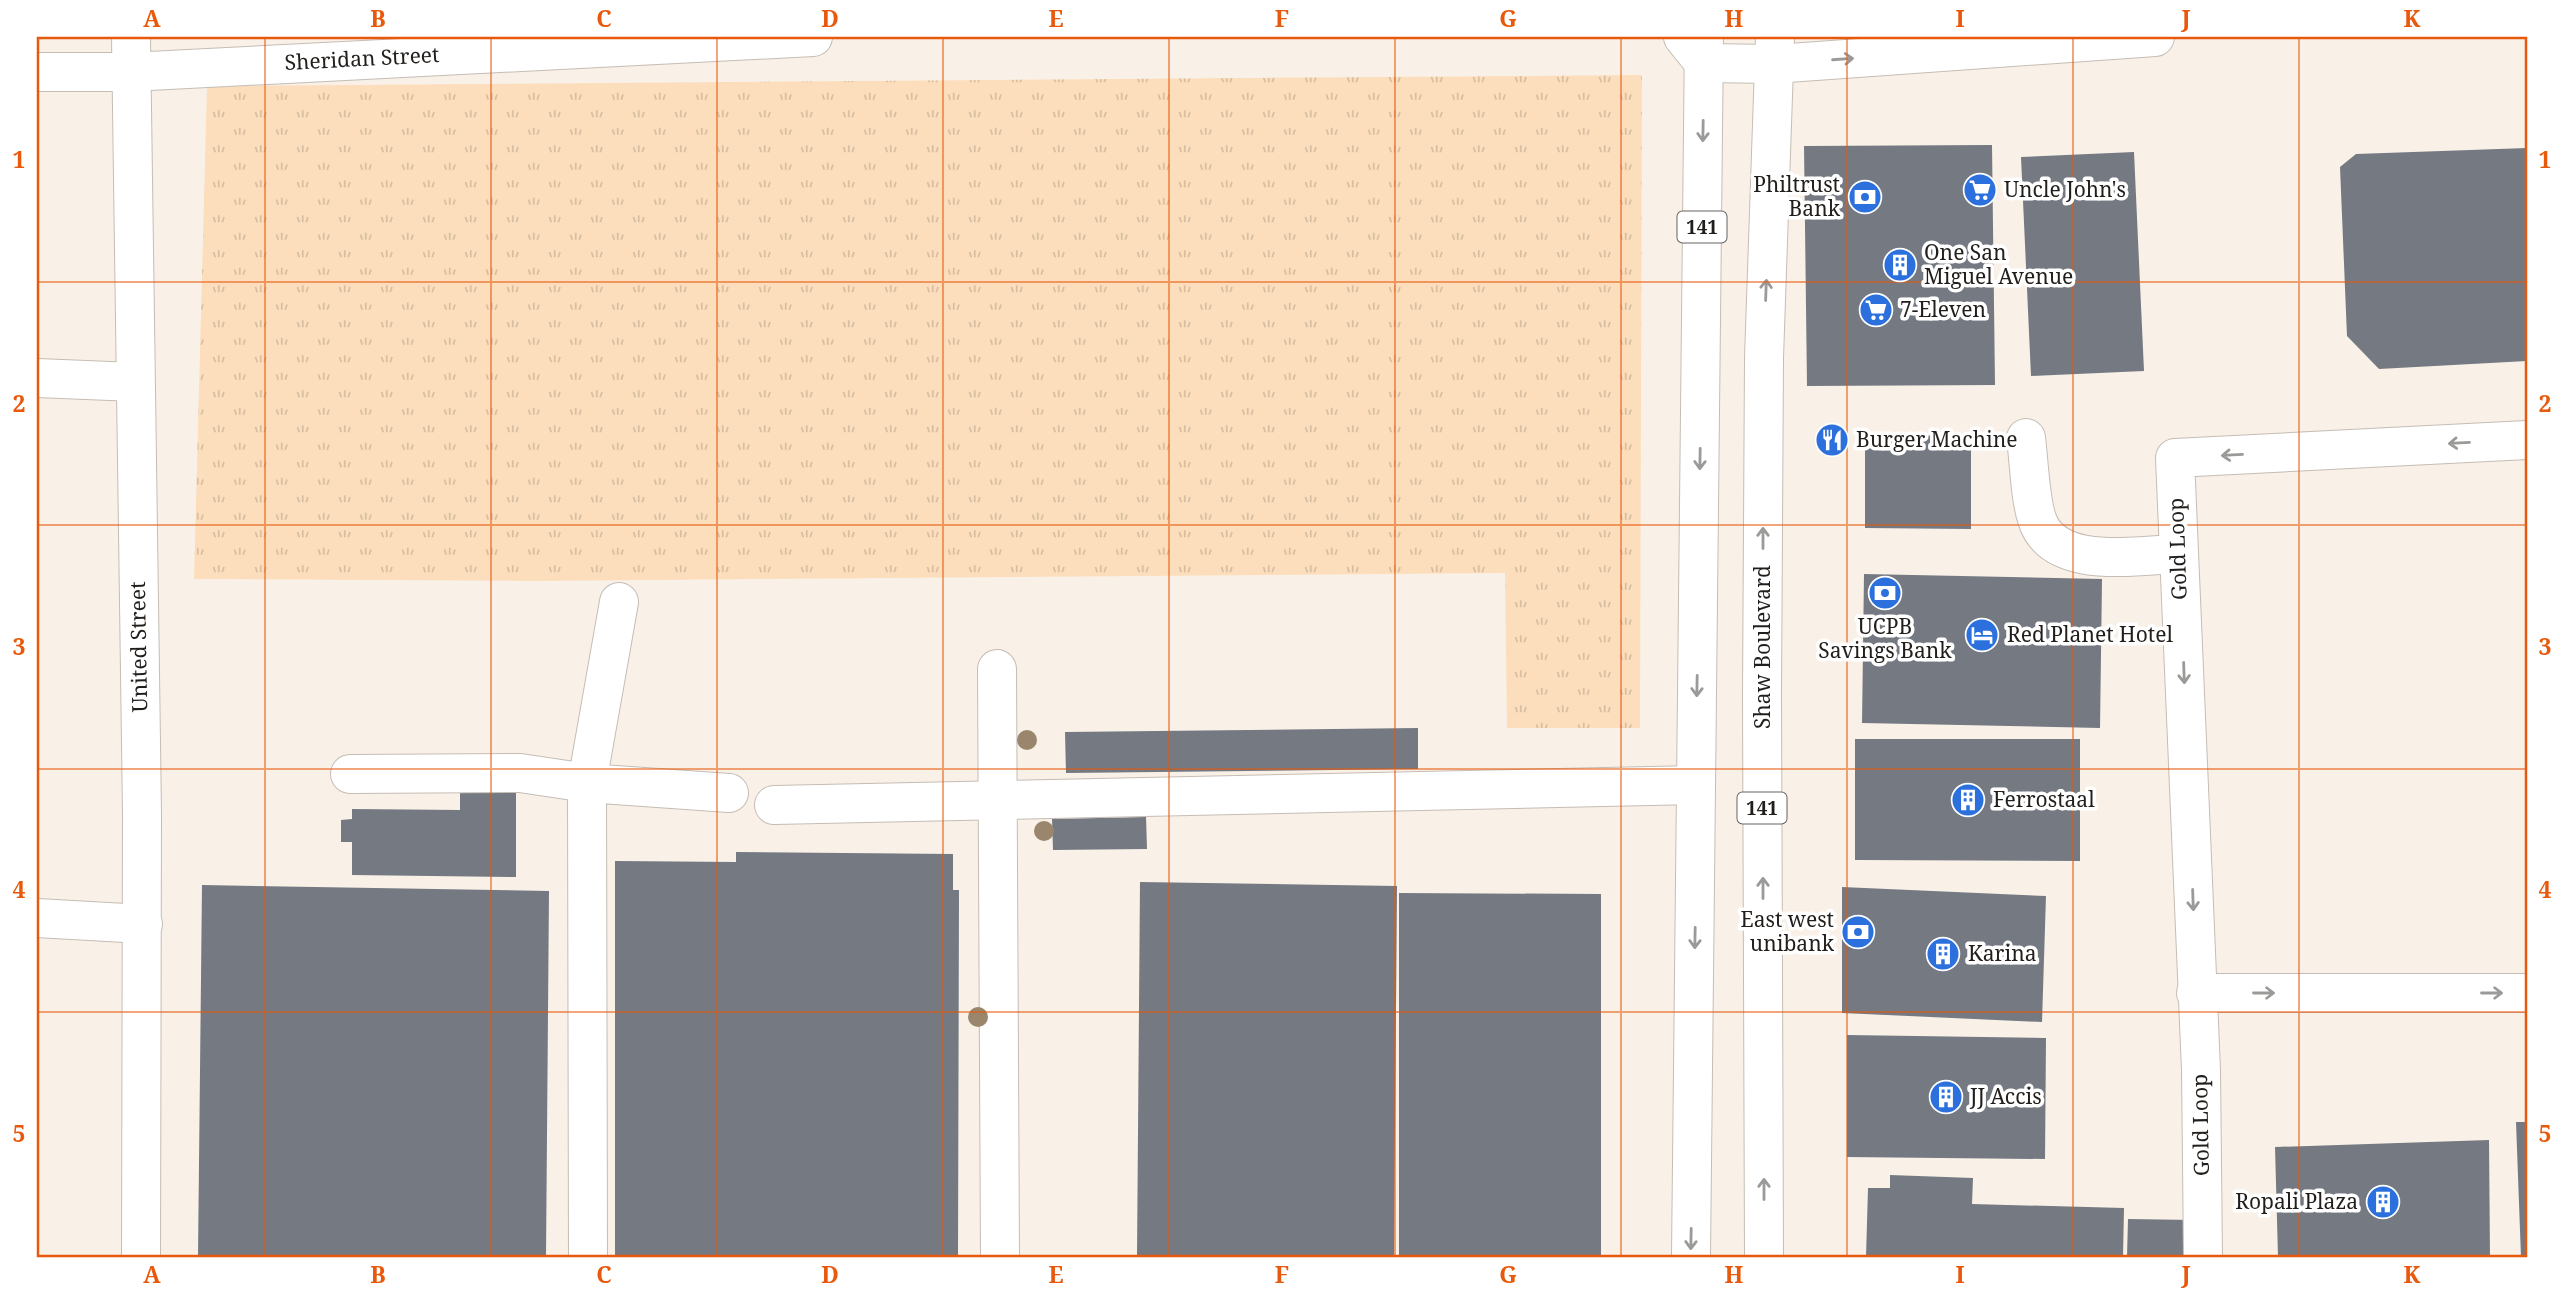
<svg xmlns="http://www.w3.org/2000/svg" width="2564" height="1294" viewBox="0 0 2564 1294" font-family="'Noto Serif',serif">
<defs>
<pattern id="grass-tufts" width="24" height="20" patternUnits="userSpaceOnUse" patternTransform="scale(1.75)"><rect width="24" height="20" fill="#fcdebc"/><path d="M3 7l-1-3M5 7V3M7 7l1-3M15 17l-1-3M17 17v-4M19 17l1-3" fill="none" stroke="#d8bea1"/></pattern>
</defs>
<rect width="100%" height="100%" fill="#f9f1e8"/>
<polygon fill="url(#grass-tufts)" points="1642,75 1640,728 1507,728 1505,573 532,581 194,579 207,86"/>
<g fill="#747982">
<polygon points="1992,145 1995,385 1807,386 1804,146"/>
<polygon points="2527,148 2527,361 2379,369 2347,336 2340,167 2356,154"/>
<polygon points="2134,152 2144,371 2031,376 2021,157"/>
<polygon points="1865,435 1971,436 1971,529 1865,528"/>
<polygon points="1864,574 2102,579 2100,728 1862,723"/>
<polygon points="1418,728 1418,769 1066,773 1065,732"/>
<polygon points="1855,739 2080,739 2080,861 1855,860"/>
<polygon points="460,785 516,785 516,877 352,875 352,842 341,842 341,820 352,819 352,809 460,810"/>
<polygon points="1146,817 1147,849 1053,850 1052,819"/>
<polygon points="736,852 953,854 953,890 959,890 958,1257 615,1257 615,861 736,862"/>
<polygon points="1140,882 1397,886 1394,1257 1137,1257"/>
<polygon points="202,885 549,891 546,1257 198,1257"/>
<polygon points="1842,887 2046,896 2042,1022 1842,1013"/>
<polygon points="1399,893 1601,894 1601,1257 1399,1257"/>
<polygon points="1847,1035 2046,1038 2045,1159 1847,1157"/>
<polygon points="2516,1122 2527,1122 2527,1257 2521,1257"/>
<polygon points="2489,1140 2490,1257 2278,1257 2275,1147"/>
<polygon points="1890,1175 1973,1178 1972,1204 2124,1208 2123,1257 1866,1257 1868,1188 1890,1188"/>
<polygon points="2128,1219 2193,1220 2192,1257 2127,1257"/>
</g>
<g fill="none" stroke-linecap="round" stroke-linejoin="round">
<defs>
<g id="minor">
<polyline points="131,37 142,814 141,1257"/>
<polyline points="1683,37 1704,63 1774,64 2155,37"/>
<polyline points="37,72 130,72 813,37"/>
<polyline points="37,378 135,382"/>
<path d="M2026 438C2029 461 2030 499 2037 519 2053 571 2137 555 2178 554"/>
<polyline points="997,669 1000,1257"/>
<polyline points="350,774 520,773 587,783 619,602"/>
<polyline points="774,805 1696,785"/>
<polyline points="37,918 143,924"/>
<polyline points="2196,993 2527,993"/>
<polyline points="588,1257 587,783 729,793"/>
<polyline points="2203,1257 2201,1070 2175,458 2527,440"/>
</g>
<g id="major">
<polyline points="1691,1257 1704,37"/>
<polyline points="1764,1257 1762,695 1764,358 1775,37"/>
</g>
</defs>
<use href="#minor" stroke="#c5bdb5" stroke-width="40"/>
<use href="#major" stroke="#c5bdb5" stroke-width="40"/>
<use href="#minor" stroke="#fff" stroke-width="38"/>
<use href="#major" stroke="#fff" stroke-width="38"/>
</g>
<g fill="#99866c">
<circle cx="1027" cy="740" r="10"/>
<circle cx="1044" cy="831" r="10"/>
<circle cx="978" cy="1017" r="10"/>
</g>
<defs><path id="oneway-shaft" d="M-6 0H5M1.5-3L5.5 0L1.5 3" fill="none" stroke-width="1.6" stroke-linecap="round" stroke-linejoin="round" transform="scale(1.75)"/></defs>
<g stroke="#9b9a98">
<use href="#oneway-shaft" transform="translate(1843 59) rotate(-4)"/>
<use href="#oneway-shaft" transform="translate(1703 131) rotate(91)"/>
<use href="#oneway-shaft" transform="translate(1766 290) rotate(-88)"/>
<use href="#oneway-shaft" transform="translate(2459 443) rotate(177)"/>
<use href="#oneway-shaft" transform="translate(2232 455) rotate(177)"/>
<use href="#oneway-shaft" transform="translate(1700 459) rotate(91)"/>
<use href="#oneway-shaft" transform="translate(1763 538) rotate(-90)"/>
<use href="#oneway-shaft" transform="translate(2184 673) rotate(88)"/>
<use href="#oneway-shaft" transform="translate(1697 686) rotate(91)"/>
<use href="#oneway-shaft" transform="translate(1763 888) rotate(-90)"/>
<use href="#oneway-shaft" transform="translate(2193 900) rotate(88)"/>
<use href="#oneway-shaft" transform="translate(1695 938) rotate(91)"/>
<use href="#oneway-shaft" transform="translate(2264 993)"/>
<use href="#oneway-shaft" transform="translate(2492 993)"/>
<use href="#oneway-shaft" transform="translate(1764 1189) rotate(-90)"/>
<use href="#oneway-shaft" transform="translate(1691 1239) rotate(91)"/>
</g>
<path fill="none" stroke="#e8590c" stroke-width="2" stroke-opacity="0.55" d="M265 37V1257M491 37V1257M717 37V1257M943 37V1257M1169 37V1257M1395 37V1257M1621 37V1257M1847 37V1257M2073 37V1257M2299 37V1257M37 282H2527M37 525H2527M37 769H2527M37 1012H2527"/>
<defs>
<symbol id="supermarket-disc" viewBox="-11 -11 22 22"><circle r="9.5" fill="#2b70dd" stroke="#fff"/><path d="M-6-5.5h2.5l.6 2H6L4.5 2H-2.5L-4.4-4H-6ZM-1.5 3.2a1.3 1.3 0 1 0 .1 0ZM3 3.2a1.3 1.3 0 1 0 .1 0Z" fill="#fff"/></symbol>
<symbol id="bank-disc" viewBox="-11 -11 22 22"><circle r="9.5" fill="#2b70dd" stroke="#fff"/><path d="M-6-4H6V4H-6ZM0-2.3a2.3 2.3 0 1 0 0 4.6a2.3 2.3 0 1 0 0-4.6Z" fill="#fff"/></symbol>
<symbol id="building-disc" viewBox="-11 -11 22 22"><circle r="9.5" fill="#2b70dd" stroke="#fff"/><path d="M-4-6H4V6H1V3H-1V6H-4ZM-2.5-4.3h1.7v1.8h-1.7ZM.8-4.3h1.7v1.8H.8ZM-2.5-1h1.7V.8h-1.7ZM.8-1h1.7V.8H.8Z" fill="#fff"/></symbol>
<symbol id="restaurant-disc" viewBox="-11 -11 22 22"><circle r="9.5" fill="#2b70dd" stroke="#fff"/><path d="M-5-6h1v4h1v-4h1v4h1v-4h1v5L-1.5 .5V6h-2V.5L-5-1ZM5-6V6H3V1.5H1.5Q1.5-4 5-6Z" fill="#fff"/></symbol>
<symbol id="hotel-disc" viewBox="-11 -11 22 22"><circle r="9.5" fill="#2b70dd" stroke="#fff"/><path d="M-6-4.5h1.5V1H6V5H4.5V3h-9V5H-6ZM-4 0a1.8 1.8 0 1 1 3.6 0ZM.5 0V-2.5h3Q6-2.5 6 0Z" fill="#fff"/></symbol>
</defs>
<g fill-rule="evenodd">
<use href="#supermarket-disc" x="1961" y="171" width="38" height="38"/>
<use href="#bank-disc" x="1846" y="178" width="38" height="38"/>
<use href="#building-disc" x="1881" y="246" width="38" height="38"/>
<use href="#supermarket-disc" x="1857" y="291" width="38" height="38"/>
<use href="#restaurant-disc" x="1813" y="421" width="38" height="38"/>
<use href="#bank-disc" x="1866" y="574" width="38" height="38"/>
<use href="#hotel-disc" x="1963" y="616" width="38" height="38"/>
<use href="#building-disc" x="1949" y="781" width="38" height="38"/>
<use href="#bank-disc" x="1839" y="913" width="38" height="38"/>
<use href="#building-disc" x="1924" y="935" width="38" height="38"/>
<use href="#building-disc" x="1927" y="1078" width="38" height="38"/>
<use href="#building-disc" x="2364" y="1183" width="38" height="38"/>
</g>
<g text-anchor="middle" stroke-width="7" stroke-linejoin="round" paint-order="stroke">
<g fill="#fff" stroke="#64625f" stroke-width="2">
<rect x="1677.5" y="211.5" width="49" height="31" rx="5"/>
<rect x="1737.5" y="792.5" width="49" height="31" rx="5"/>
</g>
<g font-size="19" font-weight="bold" fill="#211e1b">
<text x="1702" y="234">141</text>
<text x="1762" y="815">141</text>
</g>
<g font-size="21" fill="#211e1b" stroke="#fff">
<text transform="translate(362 59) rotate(-3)" y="7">Sheridan Street</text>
<text transform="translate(2178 549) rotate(-92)" y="7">Gold Loop</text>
<text transform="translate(139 647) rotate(-91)" y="7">United Street</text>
<text transform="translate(1763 647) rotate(-90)" y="7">Shaw Boulevard</text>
<text transform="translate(2201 1125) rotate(-91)" y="7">Gold Loop</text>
</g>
<g font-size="21" fill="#211e1b" stroke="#fff" text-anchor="start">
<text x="1840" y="192" text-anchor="end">Philtrust<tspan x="1840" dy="24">Bank</tspan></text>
<text x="2004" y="197">Uncle John's</text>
<text x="1924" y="260">One San<tspan x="1924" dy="24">Miguel Avenue</tspan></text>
<text x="1900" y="317">7-Eleven</text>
<text x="1856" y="447">Burger Machine</text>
<text x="1885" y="634" text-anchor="middle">UCPB<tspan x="1885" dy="24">Savings Bank</tspan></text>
<text x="2007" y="642">Red Planet Hotel</text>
<text x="1993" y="807">Ferrostaal</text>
<text x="1834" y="927" text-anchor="end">East west<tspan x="1834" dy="24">unibank</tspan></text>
<text x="1968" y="961">Karina</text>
<text x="1970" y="1104">JJ Accis</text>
<text x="2358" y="1209" text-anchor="end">Ropali Plaza</text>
</g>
</g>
<rect width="2564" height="1294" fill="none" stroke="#ffffff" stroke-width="77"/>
<rect x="38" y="38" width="2488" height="1218" fill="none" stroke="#e8590c" stroke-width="2.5"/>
<g font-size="23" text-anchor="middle" font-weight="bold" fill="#e8590c">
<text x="152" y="27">A</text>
<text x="378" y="27">B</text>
<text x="604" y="27">C</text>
<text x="830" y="27">D</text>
<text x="1056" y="27">E</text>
<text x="1282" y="27">F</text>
<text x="1508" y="27">G</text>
<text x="1734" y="27">H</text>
<text x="1960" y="27">I</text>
<text x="2186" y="27">J</text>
<text x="2412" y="27">K</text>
<text x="19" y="168">1</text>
<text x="2545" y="168">1</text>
<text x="19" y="412">2</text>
<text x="2545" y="412">2</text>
<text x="19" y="655">3</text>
<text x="2545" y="655">3</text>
<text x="19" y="898">4</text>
<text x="2545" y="898">4</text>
<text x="19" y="1142">5</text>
<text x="2545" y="1142">5</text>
<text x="152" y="1283">A</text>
<text x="378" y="1283">B</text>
<text x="604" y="1283">C</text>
<text x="830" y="1283">D</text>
<text x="1056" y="1283">E</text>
<text x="1282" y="1283">F</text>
<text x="1508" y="1283">G</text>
<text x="1734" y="1283">H</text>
<text x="1960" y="1283">I</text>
<text x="2186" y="1283">J</text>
<text x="2412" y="1283">K</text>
</g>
</svg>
